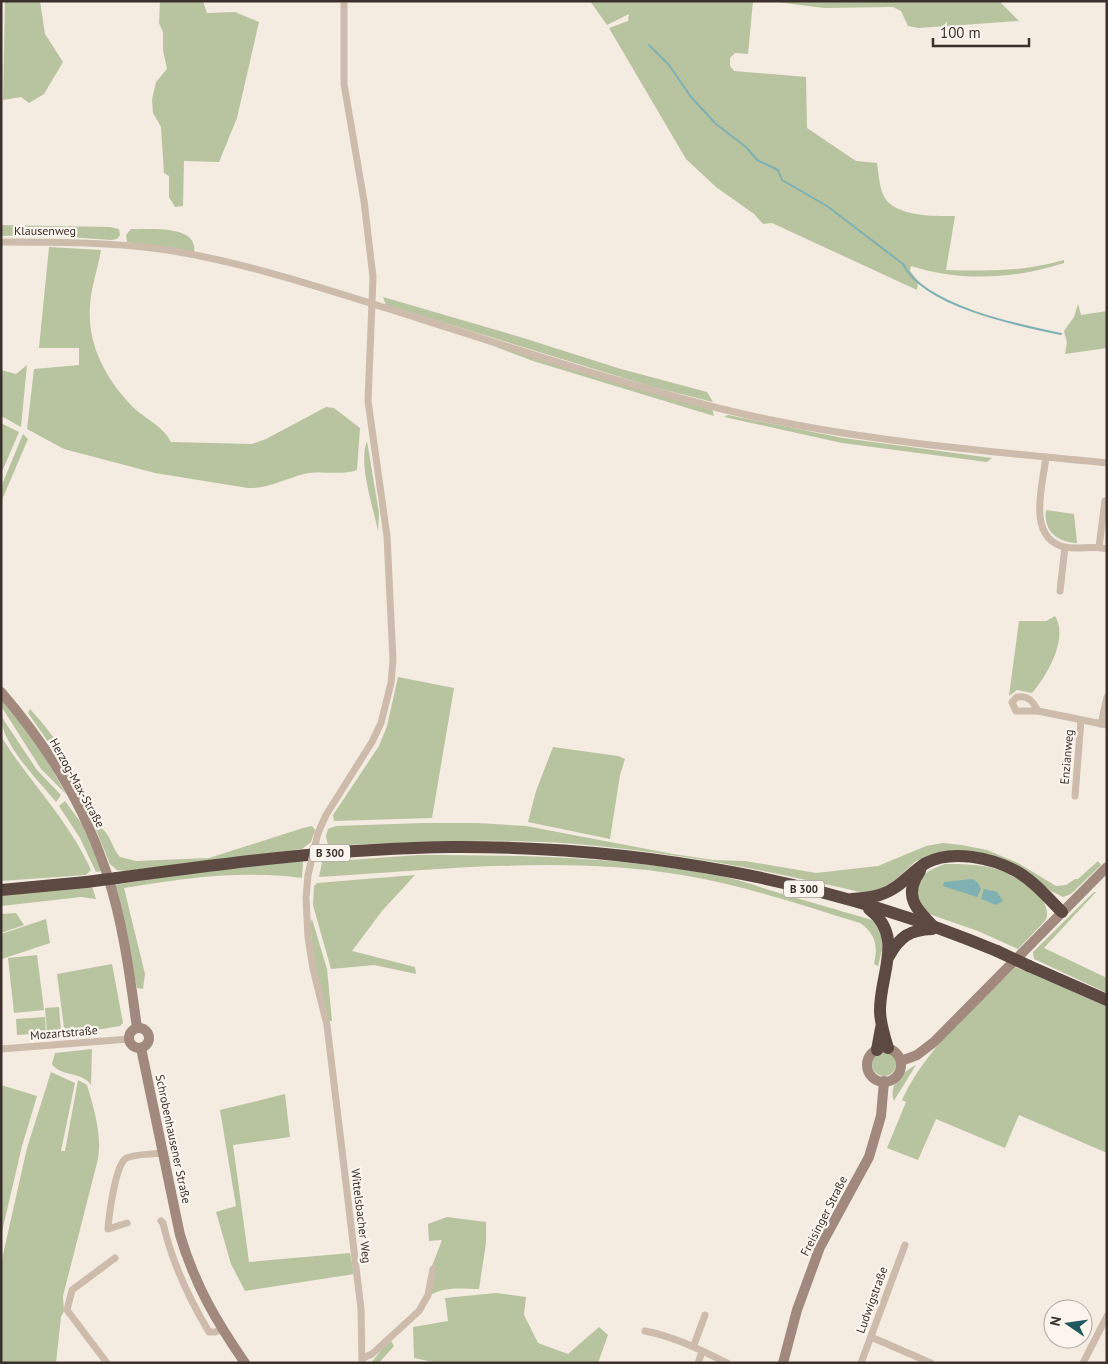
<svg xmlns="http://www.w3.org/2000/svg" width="1108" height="1364" viewBox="0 0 1108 1364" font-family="'PT Sans',sans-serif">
<rect width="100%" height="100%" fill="#f4ebe1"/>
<g fill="#b8c4a0">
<polygon points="5,1 40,1 45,34 63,62 44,94 29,103 21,97 3,100"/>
<polygon points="160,1 203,1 207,13 235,12 259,22 237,118 219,162 184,161 183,206 175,207 169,197 169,176 164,173 161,127 153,113 152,100 156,82 167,69 163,50 163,32 159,23"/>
<path d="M590 1H753L748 54 735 53 730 58V66L734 71 806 77 807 128 856 161 877 163C879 175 879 191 887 201 902 217 935 216 955 216L946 270C989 271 1022 272 1064 260V263C1015 279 961 282 911 266L910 271 918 281 917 290 772 223 763 224 754 214 716 187 686 159 609 28 628 21 629 14 607 25Z"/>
<polygon points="769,1 999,1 1019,21 919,28 908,26 901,11 893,7 824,8"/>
<polygon points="1,225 110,227 119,229 120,235 117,239 110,240 41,235 1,236"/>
<path d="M131 229C149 230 199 224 194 253L127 242 126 235Z"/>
<path d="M49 247 101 250C98 268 91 287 90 306 87 343 105 377 129 403 142 418 162 424 171 442L252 444 266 439 326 407 334 408 360 428 357 470C341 476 321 470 304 474 285 479 267 489 248 488L155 473 64 449 27 429 34 369 79 365V348H39Z"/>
<polygon points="383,297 520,337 621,369 707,392 713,402 653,387 386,305"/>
<polygon points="1078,304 1081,315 1107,311 1107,348 1065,354 1067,343 1064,331 1074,317"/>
<polygon points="486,343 712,409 714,416 533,361"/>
<polygon points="27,365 21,427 1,416 1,370 16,374"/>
<polygon points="728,415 843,438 992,458 987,462 842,443 724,417"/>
<polygon points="1,423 19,432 1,474"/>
<polygon points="23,434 28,439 1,502 1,487"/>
<path d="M367 441 379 513 378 531C373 506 358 464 367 441Z"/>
<path d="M1046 510 1074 514 1077 543C1057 542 1043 531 1046 510Z"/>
<path d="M1055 616C1069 638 1047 676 1032 693L1017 690 1009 696 1019 621H1046Z"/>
<polygon points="398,677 454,688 432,818 334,821 333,815 379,746 387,726"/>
<polygon points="1,696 31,733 66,794 41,769 1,706"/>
<path d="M30 709C46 727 61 745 71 766 80 784 83 803 97 818H89L58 756 28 713Z"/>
<path d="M1 716 37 770 61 795 56 802C38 780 1 744 1 716Z"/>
<path d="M1 736C29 782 69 820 91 870L86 875 1 881Z"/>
<polygon points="553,747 618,756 625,759 620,775 610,839 528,822 536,791"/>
<polygon points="65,801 82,824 102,871 96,872 80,838 59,806"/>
<path d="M423 823H478L526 826 673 854 713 860 745 861 816 873 878 866 926 846 943 843 962 845 987 850 1018 863 1056 886 1066 885 1075 879H1078L1098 861 1101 865 1071 894 1063 897 1051 891 1024 871 940 853 916 861 893 882 877 891 864 893C759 868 652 848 545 842 473 839 400 842 328 846L326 836 328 829 336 826Z"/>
<path d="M94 825C109 827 111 847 120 857L136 861 209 858 303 828 312 826 315 830 311 842 302 849 125 871 117 870 110 864Z"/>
<path d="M418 855C504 855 589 856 673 868 706 873 738 878 769 890L872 920 883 932 882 950 878 966 874 964C878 946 876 934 860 923 801 905 743 885 682 875 562 855 439 870 319 877L322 862Z"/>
<path d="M303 861 302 878C241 870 184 878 124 888L145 974 143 989 137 988 114 885 195 872Z"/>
<path d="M945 864C962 864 979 864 996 869 1013 874 1057 899 1045 921L1018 949 978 931 929 914 917 901C919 877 922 872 945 864Z"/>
<polygon points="415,875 382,911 352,951 415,967 416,974 374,965 331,969 313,905 314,886 317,883"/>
<polygon points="92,886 96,899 81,897 1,906 1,895"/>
<polygon points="1094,892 1096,892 1044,948 1107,978 1107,993 1034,959 1033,952"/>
<polygon points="16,913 24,925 1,933 1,914"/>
<polygon points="46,919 50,943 2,959 1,934"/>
<polygon points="312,919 327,969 332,1021 329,1021 315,970 310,923"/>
<polygon points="37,955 44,1010 14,1013 8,958"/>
<polygon points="112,964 123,1023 120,1026 65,1035 57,974"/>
<path d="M1016 967 1107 1006V1153L1019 1115 1005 1148 936 1119 918 1160 887 1148 906 1102 902 1100C925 1049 976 1005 1016 967Z"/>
<polygon points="59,1007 61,1032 47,1033 45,1008"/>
<polygon points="45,1017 46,1033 17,1035 16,1019"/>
<path d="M92 1049 91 1085C82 1071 60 1077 52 1064L55 1053Z"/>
<circle cx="884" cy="1064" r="12"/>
<path d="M916 1065 895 1099 894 1101C888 1084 903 1072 916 1065Z"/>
<path d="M51 1072 75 1083 61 1151H65L78 1080 87 1085C94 1109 102 1134 98 1159L63 1296 64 1311 61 1317 56 1363H1L2 1259 27 1148Z"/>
<polygon points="1,1085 37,1096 22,1146 1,1236"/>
<polygon points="285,1094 290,1137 233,1145 249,1262 350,1253 354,1274 245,1291 231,1264 216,1212 236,1206 220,1110"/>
<path d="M447 1217 486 1222V1243L479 1289C461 1289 447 1286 430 1295L432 1266 442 1240 429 1241 428 1224Z"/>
<polygon points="496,1293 526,1297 524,1315 538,1343 568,1354 599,1327 608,1335 598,1363 438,1363 414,1358 413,1327 448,1321 445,1298"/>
<polygon points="390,1339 394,1346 379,1363 371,1363"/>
</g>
<g fill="#7fb0b2">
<polygon points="972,879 978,883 981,889 977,897 943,886 944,882"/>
<polygon points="984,889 997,892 1003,901 996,905 981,899"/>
</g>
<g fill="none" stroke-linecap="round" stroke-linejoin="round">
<path stroke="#7fb0b2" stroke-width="2" d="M649 45 669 65 691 97 716 124 746 147 757 160 778 170 782 180 827 206 903 264C924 306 1017 325 1061 334"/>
<g stroke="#cdbbac" stroke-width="7">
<path d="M1 242C55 242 107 242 160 249 232 259 316 286 386 308 496 343 606 379 718 408 846 440 976 450 1107 463"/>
<path d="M1046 457C1043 484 1026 537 1064 547 1078 550 1092 545 1107 549"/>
<polyline points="1099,547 1105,501"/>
<polyline points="1060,591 1065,547"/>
<path d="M1038 711C1033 702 1029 695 1017 697L1012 702 1016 711H1038L1107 725"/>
<polyline points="1101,724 1107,697"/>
<polyline points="1075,796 1081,720"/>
<polyline points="318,833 326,815 372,742 381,723 391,683 393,660 387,536 368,401 373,277 364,201 344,84 344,1"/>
<polyline points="308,875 306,898 308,937 313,969 327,1025 361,1309 362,1363"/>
<polyline points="1,1049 129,1039"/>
<path d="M161 1221 163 1223C172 1263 188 1297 209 1332H215L222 1329"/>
<path d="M127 1223 108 1229C109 1215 115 1168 125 1159 131 1154 155 1154 164 1153"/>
<path d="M645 1331C676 1337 700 1350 727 1363"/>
<polyline points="871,1337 931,1363"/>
<polyline points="694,1345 705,1315"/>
<polyline points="363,1358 372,1354 419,1311 428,1295 433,1269"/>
<polyline points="107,1363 67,1310 72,1290 115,1258"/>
<polyline points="698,1363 702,1352"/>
<polyline points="861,1363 905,1245"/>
<polyline points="1083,1363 1107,1316"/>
</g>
<g stroke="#a18a7d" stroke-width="10">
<path d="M1 692C46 744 84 806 106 871 123 921 130 976 137 1028"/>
<circle cx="139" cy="1038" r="10"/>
<path d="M141 1048 180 1235C195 1285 216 1321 245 1363"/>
<circle cx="884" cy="1065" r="17"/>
<polyline points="901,1061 917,1055 934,1042 1107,867"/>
<polyline points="783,1363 797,1310 820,1247 869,1157 881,1116 884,1081"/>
</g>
<g stroke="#5c4a42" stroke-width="12">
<path d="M920 871C903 895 915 908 933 926"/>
<path d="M117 878C228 863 340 848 453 847 638 846 825 879 997 951"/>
<polyline points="1,890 86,882"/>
<path d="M852 899C862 898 873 898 882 894 899 889 911 872 926 863 952 849 992 858 1016 871 1034 881 1048 898 1062 912"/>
<path d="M869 909C905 936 880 973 880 1010 880 1023 884 1035 888 1048"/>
<path d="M889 956C900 936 910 930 932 929"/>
<polyline points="1029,966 1107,1000"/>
<polyline points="877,1050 881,1028"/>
</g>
<polyline stroke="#cdbbac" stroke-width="7" points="308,875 318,833"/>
<g stroke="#5c4a42" stroke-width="12">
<polyline points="86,882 117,878"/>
<polyline points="997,951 1029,966"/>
</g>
</g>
<g text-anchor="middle" stroke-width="4.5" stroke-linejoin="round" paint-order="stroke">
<g fill="#fbf5ee" stroke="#756b66" stroke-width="1">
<rect x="310" y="844.5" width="40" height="17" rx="4"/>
<rect x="784" y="880.5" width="40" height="17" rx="4"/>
</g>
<g font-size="11" font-weight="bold" fill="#3b302b">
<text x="330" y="857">B 300</text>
<text x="804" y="893">B 300</text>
</g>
<g font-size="12" fill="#3b302b" stroke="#fbf5ee">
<text x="45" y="235">Klausenweg</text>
<text transform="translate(1067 757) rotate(-85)" y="4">Enzianweg</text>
<text transform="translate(77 783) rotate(61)" y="4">Herzog-Max-Straße</text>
<text transform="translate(64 1033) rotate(-5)" y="4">Mozartstraße</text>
<text transform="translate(173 1139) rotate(78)" y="4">Schrobenhausener Straße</text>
<text transform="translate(361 1216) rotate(83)" y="4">Wittelsbacher Weg</text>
<text transform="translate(824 1216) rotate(-63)" y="4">Freisinger Straße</text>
<text transform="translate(872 1300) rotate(-70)" y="4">Ludwigstraße</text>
</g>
</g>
<rect width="1108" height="1364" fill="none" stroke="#3b302b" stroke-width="5"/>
<g transform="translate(1068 1324) rotate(283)"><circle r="24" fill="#fbf5ee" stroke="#aea6a0"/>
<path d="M0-4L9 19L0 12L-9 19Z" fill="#1f5a5e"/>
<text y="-8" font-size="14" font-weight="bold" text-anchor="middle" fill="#3b302b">N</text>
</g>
<path d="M933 38v8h96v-8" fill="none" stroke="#3b302b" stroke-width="2.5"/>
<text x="940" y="38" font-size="15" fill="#3b302b" stroke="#fbf5ee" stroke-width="4" paint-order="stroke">100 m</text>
</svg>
